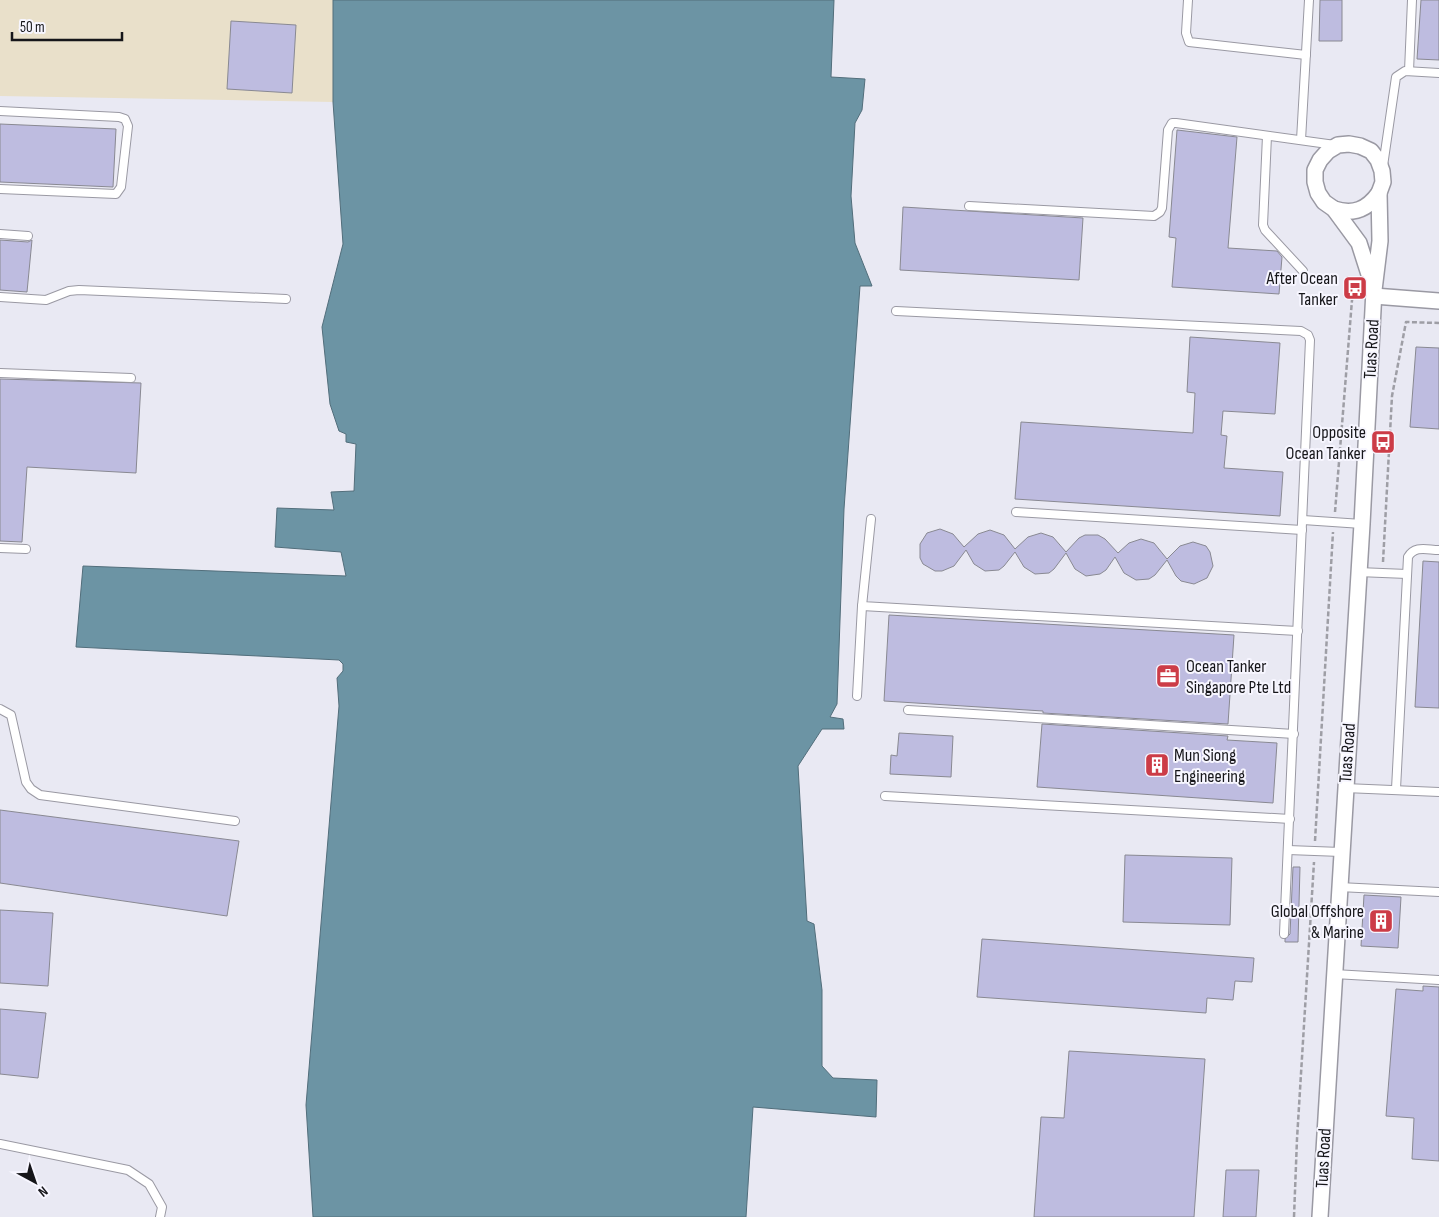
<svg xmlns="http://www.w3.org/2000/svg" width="1439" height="1217" viewBox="0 0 1439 1217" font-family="'Sofia Sans Condensed',sans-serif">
<rect width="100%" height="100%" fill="#e9e9f3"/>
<polygon fill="#e9e0ca" points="0,0 338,0 333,102 0,96"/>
<polygon fill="#6c94a4" stroke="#526e7b" points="333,0 834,0 831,77 865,79 862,110 855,123 851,196 855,243 872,286 860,286 844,509 837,704 830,717 843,719 844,729 822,729 798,766 807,921 814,924 822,990 822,1066 833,1078 877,1080 876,1117 753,1107 746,1217 313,1217 306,1105 339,706 337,678 343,671 343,664 339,660 76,647 83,566 346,576 341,552 275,547 277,508 334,510 331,492 354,491 356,444 346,442 346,434 339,431 330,404 322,327 343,244 333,102"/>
<g fill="#bebce0" stroke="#898992">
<polygon points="1320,0 1342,0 1342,41 1319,41"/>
<polygon points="1421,0 1439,0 1439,60 1417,59"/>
<polygon points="231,21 296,25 292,93 227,89"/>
<polygon points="0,124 116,129 113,187 0,182"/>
<polygon points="1177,130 1237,137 1228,248 1277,251 1282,257 1279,294 1172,287 1176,238 1169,237"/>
<polygon points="903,207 1083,218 1079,280 900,270"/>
<polygon points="0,240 28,242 32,240 27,292 0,290"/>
<polygon points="1190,337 1280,343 1275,414 1223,411 1221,435 1227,436 1224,468 1283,472 1280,516 1015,499 1021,422 1193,433 1195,393 1187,392"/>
<polygon points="1416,347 1439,348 1439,429 1410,427"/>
<polygon points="0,379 141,383 136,473 27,467 22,542 0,541"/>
<polygon points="940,529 953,534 964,547 978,534 990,530 1004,535 1015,549 1028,537 1041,533 1053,537 1066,552 1079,538 1085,535 1098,535 1105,539 1118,553 1129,543 1141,539 1154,543 1167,559 1180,546 1193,542 1206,546 1210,552 1213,566 1207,578 1194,584 1181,581 1176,576 1167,560 1155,575 1149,579 1136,580 1124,573 1115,557 1106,570 1100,574 1086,576 1075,569 1066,553 1054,569 1049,573 1035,574 1024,567 1015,552 1004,566 999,570 985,571 974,564 966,550 954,566 942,571 935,571 923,564 920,558 920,544 927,533"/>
<polygon points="1423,561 1439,562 1439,708 1415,707"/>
<polygon points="889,615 1234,635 1228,724 1043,713 1043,711 884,701"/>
<polygon points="1042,724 1228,736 1227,740 1277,743 1273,803 1037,787"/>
<polygon points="899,733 953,736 951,777 890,774 891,755 897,756"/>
<polygon points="0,810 239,841 227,916 0,883"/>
<polygon points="1125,855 1232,858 1230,925 1123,922"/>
<polygon points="1293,867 1300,867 1298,942 1285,942 1285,939 1290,934"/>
<polygon points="1364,895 1401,897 1398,948 1361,946"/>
<polygon points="0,910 53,913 48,986 0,983"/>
<polygon points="982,939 1254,958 1252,982 1235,981 1233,1000 1207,998 1206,1013 977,997"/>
<polygon points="1423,986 1439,987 1439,1161 1412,1159 1414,1118 1386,1116 1396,989 1423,991"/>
<polygon points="0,1009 46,1013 38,1078 0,1074"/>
<polygon points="1069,1051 1205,1059 1194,1217 1034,1217 1041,1117 1064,1118"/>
<polygon points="1226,1170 1259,1170 1256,1217 1223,1217"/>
</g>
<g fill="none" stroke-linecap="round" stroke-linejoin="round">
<defs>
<g id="lane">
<polyline points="1188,0 1186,33 1189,42 1306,55"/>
<polyline points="1409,71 1412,0"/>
<polyline points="0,111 119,117 125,119 128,126 121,187 116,194 0,189"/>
<polyline points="1267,136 1263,225 1265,230 1303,271"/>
<polyline points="1301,140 1309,0"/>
<polyline points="1383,166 1396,77 1405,71 1439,73"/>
<polyline points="969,206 1154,216 1160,212 1162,208 1168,130 1172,123 1176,123 1335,145"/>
<polyline points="0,234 28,236"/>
<polyline points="0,297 46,300 69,291 79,290 286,299"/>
<polyline points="896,311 1301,331 1308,335 1310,340 1284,934"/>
<polyline points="0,373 131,378"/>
<polyline points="1016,512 1302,530"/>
<polyline points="871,519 862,606 1298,631"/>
<polyline points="1303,520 1362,524"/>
<polyline points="0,548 26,549"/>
<polyline points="1358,572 1407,574"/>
<polyline points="857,696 862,606"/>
<polyline points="0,709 11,715 26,782 31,789 40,795 235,821"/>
<polyline points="908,710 1294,734"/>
<polyline points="1345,788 1439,792"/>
<path d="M1396 789 1408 557C1415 545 1427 550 1439 550"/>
<polyline points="885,796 1290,819"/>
<polyline points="1288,850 1341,852"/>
<polyline points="1339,887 1439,892"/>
<polyline points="1334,974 1439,980"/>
<polyline points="0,1144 128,1170 149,1184 162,1207 160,1217"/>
</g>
<g id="street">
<path d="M1334 209C1353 215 1367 210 1379 193"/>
<polyline points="1374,296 1439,301"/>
<polyline points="1320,1217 1362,524 1374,290 1380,241 1379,193 1383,182 1382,171 1378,160 1371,151 1360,146 1349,144 1338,145 1328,151 1320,160 1315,170 1315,182 1318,193 1324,202 1334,209 1359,243 1374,290"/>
</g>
</defs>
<use href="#lane" stroke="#9a99a3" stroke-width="10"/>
<use href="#street" stroke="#9a99a3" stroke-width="18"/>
<g stroke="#9e9ea5" stroke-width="2.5" stroke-dasharray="5 2.5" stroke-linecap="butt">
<polyline points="1335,512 1352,300 1358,292"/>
<polyline points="1383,562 1392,396 1406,322 1439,323"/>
<polyline points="1315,841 1333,532"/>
<polyline points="1294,1217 1297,1139 1314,862"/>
</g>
<use href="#lane" stroke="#fff" stroke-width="8"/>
<use href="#street" stroke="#fff" stroke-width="15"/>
</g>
<defs>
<symbol id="bus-square" viewBox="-11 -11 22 22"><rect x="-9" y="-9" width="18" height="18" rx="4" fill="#cc3c47" stroke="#f7f6ff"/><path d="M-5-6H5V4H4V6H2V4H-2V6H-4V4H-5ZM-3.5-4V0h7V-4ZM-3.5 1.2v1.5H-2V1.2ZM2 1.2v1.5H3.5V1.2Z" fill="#fff"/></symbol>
<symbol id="office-square" viewBox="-11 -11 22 22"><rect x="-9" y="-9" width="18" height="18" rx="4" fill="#cc3c47" stroke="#f7f6ff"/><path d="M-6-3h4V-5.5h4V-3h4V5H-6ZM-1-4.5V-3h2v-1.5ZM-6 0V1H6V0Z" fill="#fff"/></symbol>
<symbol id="building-square" viewBox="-11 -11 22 22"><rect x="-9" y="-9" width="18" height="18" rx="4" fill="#cc3c47" stroke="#f7f6ff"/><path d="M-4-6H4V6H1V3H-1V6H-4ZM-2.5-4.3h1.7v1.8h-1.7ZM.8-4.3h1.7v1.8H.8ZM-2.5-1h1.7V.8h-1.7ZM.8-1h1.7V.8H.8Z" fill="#fff"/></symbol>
</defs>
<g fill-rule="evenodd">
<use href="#bus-square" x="1341" y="274" width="28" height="28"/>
<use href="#bus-square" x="1369" y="428" width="28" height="28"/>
<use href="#office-square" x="1154" y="662" width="28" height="28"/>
<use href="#building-square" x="1143" y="751" width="28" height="28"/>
<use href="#building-square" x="1367" y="907" width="28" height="28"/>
</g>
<g text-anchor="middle" stroke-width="4" stroke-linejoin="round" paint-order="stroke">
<g font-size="18" fill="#16161a" stroke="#f7f6ff" text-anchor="end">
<text x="1338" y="284">After Ocean<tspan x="1338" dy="21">Tanker</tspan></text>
<text x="1366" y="438">Opposite<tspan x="1366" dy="21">Ocean Tanker</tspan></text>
<text x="1186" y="672" text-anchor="start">Ocean Tanker<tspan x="1186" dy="21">Singapore Pte Ltd</tspan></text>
<text x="1174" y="761" text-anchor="start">Mun Siong<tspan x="1174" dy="21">Engineering</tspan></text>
<text x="1364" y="917">Global Offshore<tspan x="1364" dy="21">&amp; Marine</tspan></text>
</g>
<g font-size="18" fill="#16161a" stroke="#f7f6ff">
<text transform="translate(1371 349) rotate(-87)" y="6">Tuas Road</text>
<text transform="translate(1347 753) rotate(-86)" y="6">Tuas Road</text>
<text transform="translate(1323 1158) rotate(-87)" y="6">Tuas Road</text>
</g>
</g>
<g transform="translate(35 1182) rotate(140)" stroke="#f7f6ff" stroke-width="4" paint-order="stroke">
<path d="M0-4L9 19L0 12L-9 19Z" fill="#16161a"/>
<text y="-8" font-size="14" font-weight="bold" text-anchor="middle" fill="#16161a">N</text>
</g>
<path d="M12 32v8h110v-8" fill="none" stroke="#16161a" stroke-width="2.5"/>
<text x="20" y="32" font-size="15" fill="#16161a" stroke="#f7f6ff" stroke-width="4" paint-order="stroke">50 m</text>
</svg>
